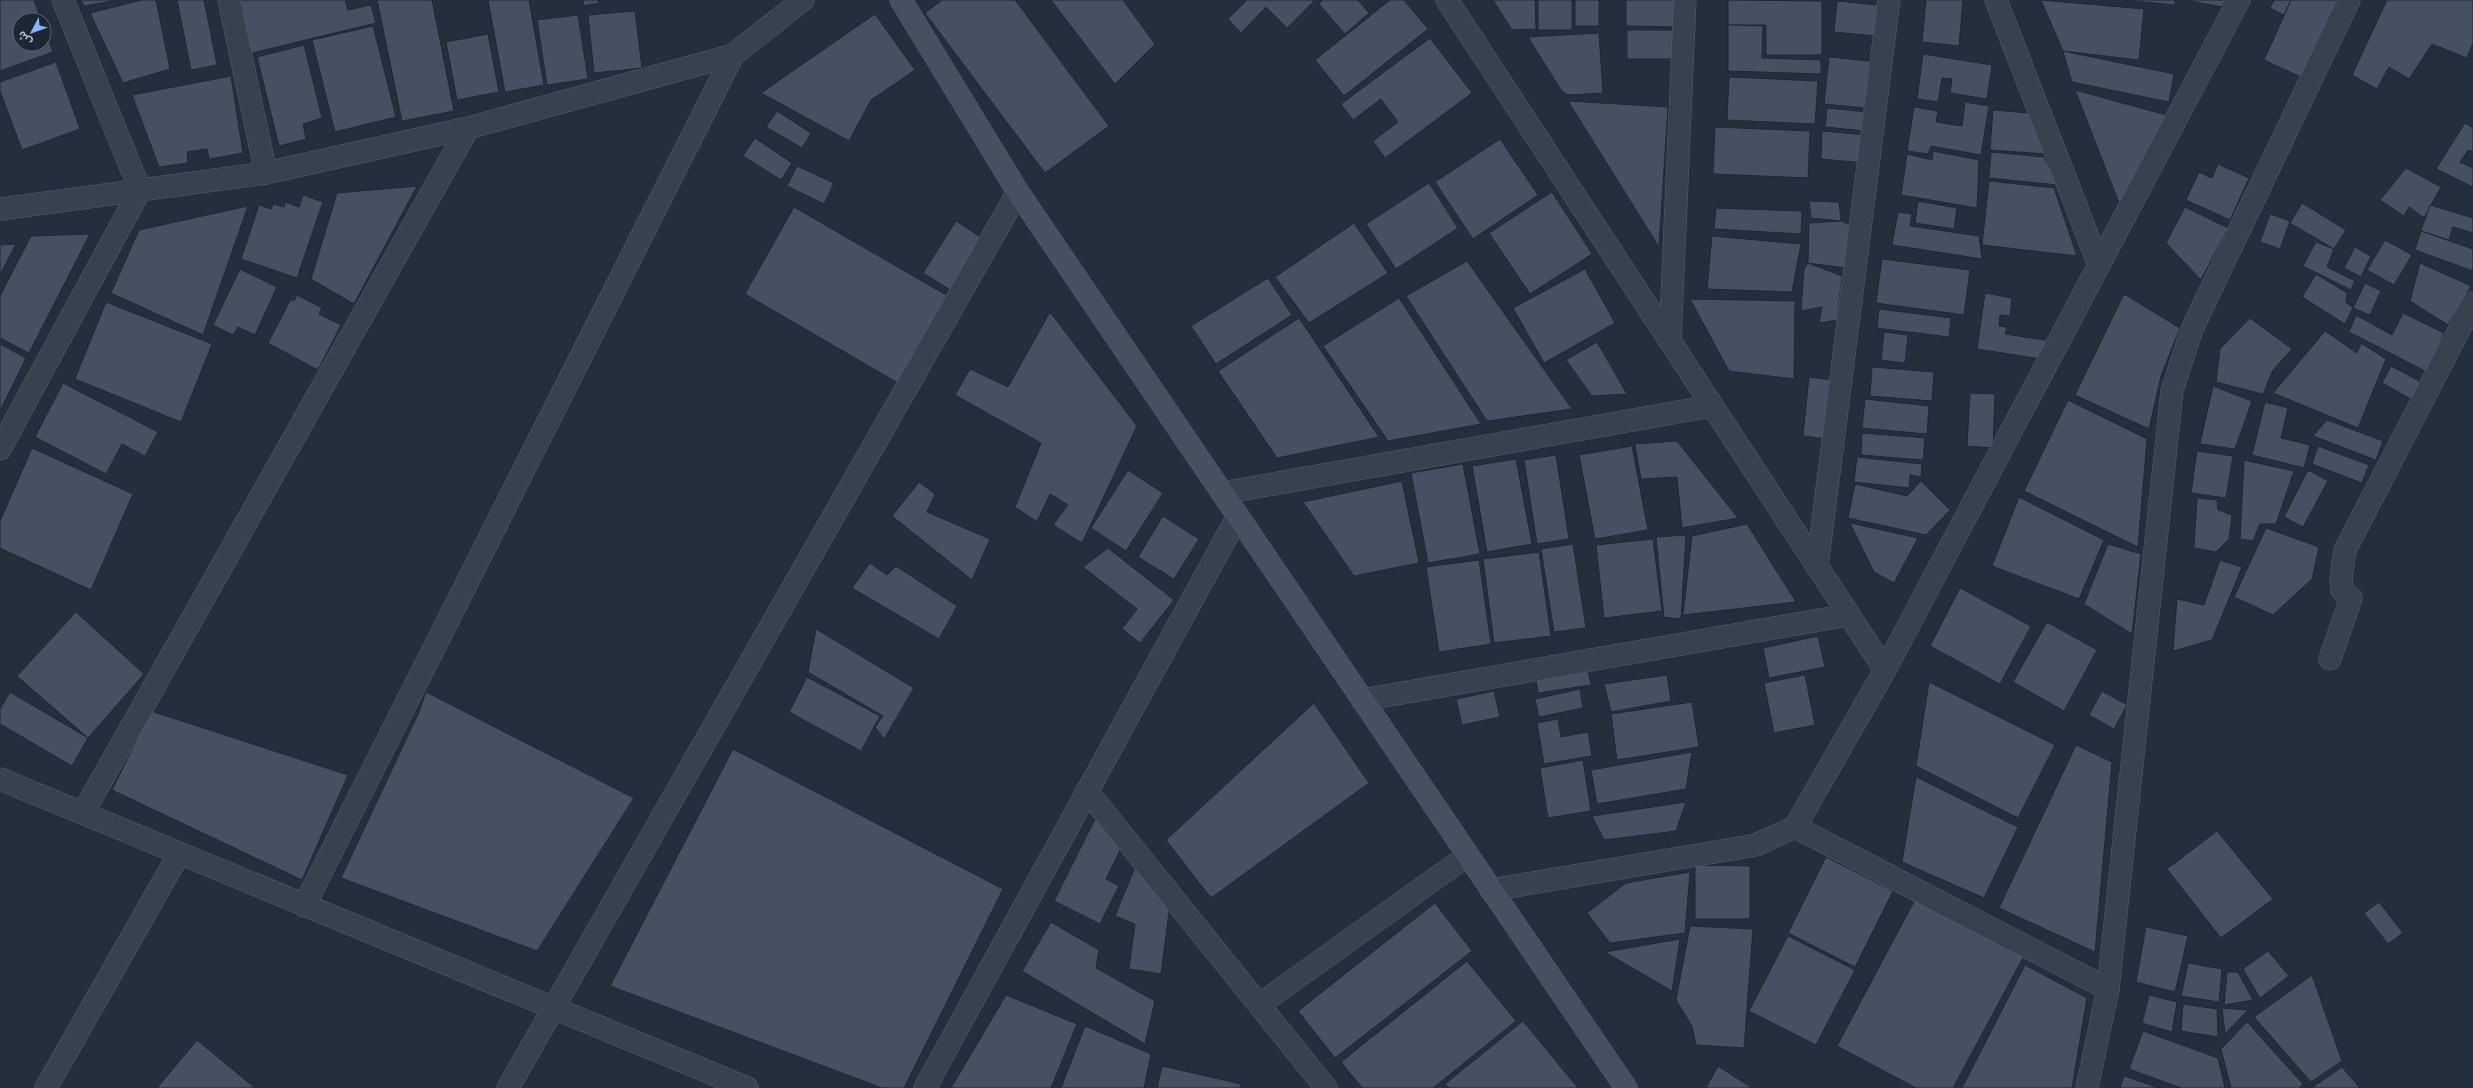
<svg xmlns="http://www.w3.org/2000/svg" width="2473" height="1088" viewBox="0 0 2473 1088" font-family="'Fira Sans','Noto Sans Arabic',sans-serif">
<rect width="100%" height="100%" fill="#242f3e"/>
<g fill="#455162" stroke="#1f2835">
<polygon points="0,0 34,0 41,20 20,20 20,44 44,44 44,28 53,52 0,71"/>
<polygon points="81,0 120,0 84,6"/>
<polygon points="142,0 156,0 170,69 123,83 90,13"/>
<polygon points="177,0 204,0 217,65 191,70"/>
<polygon points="235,0 345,0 348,10 371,5 376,23 244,55"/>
<polygon points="377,0 432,0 454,111 402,121"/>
<polygon points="488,0 529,0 544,85 505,92"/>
<polygon points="583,0 598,0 599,3 584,6"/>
<polygon points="942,0 1015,0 1109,126 1045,173 925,13"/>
<polygon points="1051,0 1123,0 1155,44 1115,84"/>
<polygon points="1247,0 1315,0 1287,28 1266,7 1241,33 1228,19"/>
<polygon points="1323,0 1358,0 1369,13 1345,34 1319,4"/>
<polygon points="1390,0 1404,0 1428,29 1344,96 1315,60"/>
<polygon points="1493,0 1535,0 1536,29 1512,30"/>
<rect x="1538" y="0" width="34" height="30"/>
<rect x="1575" y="0" width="24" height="26"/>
<polygon points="1626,0 1680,0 1680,27 1626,26"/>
<polygon points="1728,0 1822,1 1822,55 1766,55 1766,25 1728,25"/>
<polygon points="1926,0 1963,0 1959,46 1922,42"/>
<polygon points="2041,0 2144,9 2139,60 2063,51"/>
<polygon points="2124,0 2175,0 2175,5"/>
<polygon points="2184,0 2226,0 2222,7"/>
<polygon points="2274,0 2291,0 2284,15 2270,8"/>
<polygon points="2291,0 2340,0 2305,79 2264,60"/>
<polygon points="2387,0 2473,0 2473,43 2467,58 2432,44 2409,79 2389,67 2377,89 2352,75"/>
<polygon points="1837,1 1878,5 1875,36 1834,32"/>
<polygon points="635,11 642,68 594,73 588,15"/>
<polygon points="875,14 915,70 871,100 849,141 761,93"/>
<polygon points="578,15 588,79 547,85 537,20"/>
<polygon points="1728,25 1763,26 1762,58 1821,60 1821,74 1728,71"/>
<polygon points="373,26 396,117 335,132 312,40"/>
<polygon points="1627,30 1678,30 1677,59 1627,59"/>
<polygon points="1599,33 1603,93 1567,95 1561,90 1528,37"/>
<polygon points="488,34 499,92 457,100 446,42"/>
<polygon points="1430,38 1472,93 1385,158 1373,141 1398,122 1381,99 1353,120 1341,104"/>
<polygon points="304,45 322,118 303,124 306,139 279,146 257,57"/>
<polygon points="2063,51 2174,74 2169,102 2072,82"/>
<polygon points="1923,54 1992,65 1987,99 1950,93 1952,79 1942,78 1938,102 1917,99"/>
<polygon points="1829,57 1870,61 1865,108 1824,104"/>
<polygon points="56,62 80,129 22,150 0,91 0,82"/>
<polygon points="231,76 243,153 209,159 207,149 187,152 188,163 159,167 132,95"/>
<polygon points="1729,77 1818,81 1815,124 1727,120"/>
<polygon points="2075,90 2170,116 2121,208"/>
<polygon points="1568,101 1668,107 1659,247"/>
<polygon points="1965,102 1989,106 1981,155 1931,146 1928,154 1907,151 1914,107 1938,111 1936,122 1962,126"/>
<polygon points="1827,108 1867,112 1866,131 1825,127"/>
<polygon points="1993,110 2028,113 2046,154 1990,150"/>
<polygon points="777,111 811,133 802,148 766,127"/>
<polygon points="2465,123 2473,128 2473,152 2468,150 2460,162 2473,168 2473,187 2436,169"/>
<polygon points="1715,127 1810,131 1808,178 1713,174"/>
<polygon points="1822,131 1866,135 1865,163 1821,159"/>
<polygon points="755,138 792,163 781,180 743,156"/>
<polygon points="1500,139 1538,195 1473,239 1435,182"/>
<polygon points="1933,151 1979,160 1977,208 1901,195 1907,154 1932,160"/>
<polygon points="1991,152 2044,157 2058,185 1989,178"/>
<polygon points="2218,164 2249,178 2230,220 2186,200 2199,172 2212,178"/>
<polygon points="797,166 834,183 824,204 787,186"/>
<polygon points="2406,168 2441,187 2424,218 2409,207 2404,216 2380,200"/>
<polygon points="1989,181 2054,188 2077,256 1982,245"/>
<polygon points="1429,183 1458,228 1396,269 1366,224"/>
<polygon points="417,186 354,304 311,279 337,193"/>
<polygon points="1552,192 1592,254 1530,294 1489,233"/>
<polygon points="303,195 323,202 297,278 241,259 259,205 271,209 273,204 284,207 285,202 299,207"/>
<polygon points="1809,201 1839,202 1841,221 1811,218"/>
<polygon points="1918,201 1957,208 1954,229 1915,223"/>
<polygon points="2302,203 2346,230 2334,249 2290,223"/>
<polygon points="2430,205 2473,218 2473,233 2453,227 2449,240 2421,231"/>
<polygon points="248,206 203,335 111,293 139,230"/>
<polygon points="794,207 948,296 898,383 745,294"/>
<polygon points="2185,207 2228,228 2201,280 2166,243"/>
<polygon points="1716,208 1802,211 1801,234 1714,229"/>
<polygon points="1898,212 1912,214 1910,226 1979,236 1982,259 1892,245"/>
<polygon points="2270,214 2290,221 2280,249 2260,242"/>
<polygon points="956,221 985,240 952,291 923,273"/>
<polygon points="1841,221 1853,226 1846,268 1808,263 1809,223"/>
<polygon points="1354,223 1388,273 1309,323 1275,277"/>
<polygon points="2421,231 2473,249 2473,271 2415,250"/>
<polygon points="90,234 29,353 0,338 0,296 31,236"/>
<polygon points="1712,236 1801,244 1792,292 1707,289"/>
<polygon points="2385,240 2412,255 2394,285 2367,270"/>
<polygon points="2316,242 2334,249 2327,267 2355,281 2351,290 2303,266"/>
<polygon points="16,244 0,275 0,245"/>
<polygon points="2355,247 2371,256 2361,277 2344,268"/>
<polygon points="1882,259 1970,270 1964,315 1876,303"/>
<polygon points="1467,261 1572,409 1487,421 1406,296"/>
<polygon points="1808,263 1842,276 1837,320 1819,323 1822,307 1801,311 1804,269"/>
<polygon points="2420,263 2471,286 2448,325 2410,301"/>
<polygon points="240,269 277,287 255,335 238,327 233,335 213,325"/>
<polygon points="1585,269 1615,323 1544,363 1513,308"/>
<polygon points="2316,274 2347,293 2346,302 2353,308 2345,324 2302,297"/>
<polygon points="1268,278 1292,315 1216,364 1191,326"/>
<polygon points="2365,283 2381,291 2370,315 2353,308"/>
<polygon points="1985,293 2012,298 2010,316 2000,315 1999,326 2007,327 2005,334 2051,341 2041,359 1977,349"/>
<polygon points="2124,294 2180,328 2161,376 2149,429 2075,395"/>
<polygon points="297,295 322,308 319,314 341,325 318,370 268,343 291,299 294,301"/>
<polygon points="1399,298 1481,424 1388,441 1323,346"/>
<polygon points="1690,299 1795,301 1794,379 1729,371"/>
<polygon points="106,302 212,344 181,422 75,379"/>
<polygon points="1879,309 1951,318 1949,337 1877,328"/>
<polygon points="1050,312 1137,426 1082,543 1053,525 1068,505 1050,494 1037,522 1015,507 1041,443 955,395 970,369 1008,387"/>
<polygon points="2403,313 2444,333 2427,372 2349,332 2356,315 2392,335"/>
<polygon points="1299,318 1379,437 1277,458 1218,371"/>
<polygon points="2250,318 2292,349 2273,370 2263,394 2216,382 2220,349"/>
<polygon points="2325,331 2357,353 2361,343 2386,359 2358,428 2273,393"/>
<polygon points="1884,332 1908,335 1905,363 1881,360"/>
<polygon points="1597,342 1627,394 1592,396 1566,360"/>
<polygon points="0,344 26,358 0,411"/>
<polygon points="2391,366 2421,382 2411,399 2382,383"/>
<polygon points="1872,367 1934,372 1932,401 1870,396"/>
<polygon points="1809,377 1834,380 1828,439 1803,436"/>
<polygon points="63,383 158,432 145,456 122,444 106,474 35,437"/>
<polygon points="2213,386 2252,401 2235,449 2200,444"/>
<polygon points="1970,393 1995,394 1993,448 1967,446"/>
<polygon points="1865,399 1929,406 1927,434 1862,428"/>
<polygon points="2068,400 2147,439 2138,547 2024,491"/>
<polygon points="2265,402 2288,408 2281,438 2310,445 2304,468 2252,455"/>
<polygon points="2327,420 2383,441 2376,460 2313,436"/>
<polygon points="1862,433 1925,438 1923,460 1861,455"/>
<polygon points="1677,441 1738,518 1682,528 1677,477 1641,479 1635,444"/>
<polygon points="1632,446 1648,530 1595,539 1579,455"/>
<polygon points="2318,446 2369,465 2362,483 2312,464"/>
<polygon points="32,448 133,494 91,590 0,548 0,521"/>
<polygon points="2197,451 2233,456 2226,498 2191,493"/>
<polygon points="1556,455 1569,539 1537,544 1524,460"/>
<polygon points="1857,457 1922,464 1921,477 1910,475 1909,488 1854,482"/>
<polygon points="1516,459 1532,544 1487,552 1472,466"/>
<polygon points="2244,460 2294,471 2276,524 2260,524 2253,541 2240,539"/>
<polygon points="1463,464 1480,554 1428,563 1411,473"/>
<polygon points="1128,470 1163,493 1126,551 1091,528"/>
<polygon points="2308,470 2328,481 2303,527 2284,517"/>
<polygon points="1402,481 1419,563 1354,576 1303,502"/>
<polygon points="1921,481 1950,510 1926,535 1848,518 1855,484 1907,496"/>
<polygon points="919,482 935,494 927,512 990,539 972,580 892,516"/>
<polygon points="2019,497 2104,540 2079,599 1992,566"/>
<polygon points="2197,498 2217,500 2218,510 2232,515 2229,539 2216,552 2194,548"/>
<polygon points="1163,516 1199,539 1174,579 1138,557"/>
<polygon points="1850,523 1918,538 1894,583 1874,572"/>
<polygon points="1747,524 1796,602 1683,615 1692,536"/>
<polygon points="2266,528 2319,547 2312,579 2273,615 2234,597"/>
<polygon points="1686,535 1681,619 1664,617 1656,537"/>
<polygon points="1653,539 1662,611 1604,618 1596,545"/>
<polygon points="1573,544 1586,628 1554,632 1541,549"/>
<polygon points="2108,544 2141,554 2132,634 2084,604"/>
<polygon points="1108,548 1174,600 1140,643 1122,629 1137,609 1083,567"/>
<polygon points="1539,552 1551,636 1494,643 1483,559"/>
<polygon points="1479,560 1491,644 1439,652 1426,567"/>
<polygon points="2220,560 2242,567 2212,640 2173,651 2177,599 2204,605"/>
<polygon points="870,563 887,575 896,566 957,606 939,639 852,588"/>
<polygon points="1960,588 2031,626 2000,684 1930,646"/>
<polygon points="76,612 144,674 88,738 17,676"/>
<polygon points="2047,622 2097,650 2064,711 2013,682"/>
<polygon points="816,629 914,688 884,739 875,727 883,716 808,672"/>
<polygon points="1818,636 1825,667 1769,678 1763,648"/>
<polygon points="1587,665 1591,685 1538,693 1535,673"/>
<polygon points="1667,675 1671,701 1611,712 1604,684"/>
<polygon points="1805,675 1815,725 1774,733 1764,683"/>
<polygon points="807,677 880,716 861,751 789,712"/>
<polygon points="1929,682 2055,745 2018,818 1916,766"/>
<polygon points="1580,689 1583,708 1539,717 1535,699"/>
<polygon points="1494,691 1500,717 1462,725 1456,699"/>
<polygon points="2102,691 2127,705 2114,729 2089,715"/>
<polygon points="10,692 88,738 72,766 0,724 0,709"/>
<polygon points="426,692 634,798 537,951 341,878 419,712"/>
<polygon points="1692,702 1699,747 1617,760 1611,714"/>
<polygon points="1314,703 1369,783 1211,898 1166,840"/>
<polygon points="151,711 348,775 302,880 112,790"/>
<polygon points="1558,719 1561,737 1588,732 1592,756 1544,764 1537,723"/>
<polygon points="2076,745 2112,762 2095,952 1999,908"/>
<polygon points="733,749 1003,889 904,1088 882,1088 610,986"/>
<polygon points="1692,752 1686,789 1597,804 1591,770"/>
<polygon points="1583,760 1591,811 1548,818 1540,768"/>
<polygon points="1916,777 2018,827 1984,898 1902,862"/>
<polygon points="1686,802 1676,831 1604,840 1592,816"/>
<polygon points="1097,815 1121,848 1106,879 1119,886 1100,924 1054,901"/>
<polygon points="2217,831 2273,899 2221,938 2167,869"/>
<polygon points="1826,857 1893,891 1855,967 1788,933"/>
<polygon points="1136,865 1170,904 1161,974 1129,969 1135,924 1115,916"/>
<polygon points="1695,865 1750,866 1750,919 1695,919"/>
<polygon points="1690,872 1685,933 1610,943 1587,913 1626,883"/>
<polygon points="1917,896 2025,954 1953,1088 1916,1088 1837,1046"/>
<polygon points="2379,902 2403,933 2388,944 2364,913"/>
<polygon points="1435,903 1472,951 1335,1058 1298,1011"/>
<polygon points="1051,922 1099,950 1096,968 1155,1001 1145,1044 1022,971"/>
<polygon points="1690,926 1753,929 1744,1048 1696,1045 1692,1026 1676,1000"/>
<polygon points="2146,927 2188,936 2175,992 2136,982"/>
<polygon points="1788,936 1855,970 1816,1045 1749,1011"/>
<polygon points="1680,939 1672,991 1605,952"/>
<polygon points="2268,951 2289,976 2260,998 2243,969"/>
<polygon points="1467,961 1516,1021 1433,1088 1362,1088 1341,1062"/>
<polygon points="2188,963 2222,969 2219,1002 2181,996"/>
<polygon points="2025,965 2087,998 2072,1088 1962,1088"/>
<polygon points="2227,972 2238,972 2253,1000 2224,1005"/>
<polygon points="2312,975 2342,1061 2311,1082 2254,1017"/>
<polygon points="1006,995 1077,1024 1051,1088 951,1088"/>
<polygon points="2149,995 2177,1002 2172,1032 2142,1023"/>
<polygon points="2183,1004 2217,1009 2218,1037 2181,1031"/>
<polygon points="2222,1008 2248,1010 2225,1034"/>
<polygon points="1523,1021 1578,1088 1449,1088 1445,1084"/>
<polygon points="2247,1022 2303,1084 2299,1088 2231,1088 2221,1049"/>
<polygon points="1085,1026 1151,1054 1144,1088 1061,1088"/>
<polygon points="2143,1031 2218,1058 2225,1088 2181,1088 2129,1069"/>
<polygon points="197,1040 255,1088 157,1088"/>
<polygon points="1162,1066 1241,1084 1240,1088 1157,1088"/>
<polygon points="1718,1066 1752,1088 1706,1088"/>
<polygon points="2342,1067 2360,1088 2312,1088"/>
<polygon points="2124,1076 2159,1088 2120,1088"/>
</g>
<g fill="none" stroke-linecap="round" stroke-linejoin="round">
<defs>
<g id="street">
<polyline points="229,0 266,173"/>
<polyline points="1447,0 1885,670"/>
<polyline points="1996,0 2099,265"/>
<polyline points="0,209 266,173 468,128 733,55 803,0"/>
<polyline points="1670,341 1685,0"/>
<polyline points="0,449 140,190 63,0"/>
<polyline points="1222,493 1712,406"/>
<polyline points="1817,567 1889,0"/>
<polyline points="2330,659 2351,598 2342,590 2341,578 2345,550 2473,303"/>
<polyline points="1362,700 1848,615"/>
<polyline points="0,779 747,1088"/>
<polyline points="1087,791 1326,1088"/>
<polyline points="83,813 468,128"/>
<polyline points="1795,827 2108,989"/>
<polyline points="1491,890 1756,845 1795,827 1885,670 2239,0"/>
<polyline points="304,906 733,55"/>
<polyline points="1259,1005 1468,855"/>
<polyline points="46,1088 179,854"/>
<polyline points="508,1088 1018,192"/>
<polyline points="925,1088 1238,516"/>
<polyline points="2087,1088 2108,989 2172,391 2192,329 2349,0"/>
</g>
<polyline id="secondary" points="901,0 1018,192 1626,1088"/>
</defs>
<use href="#street" stroke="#565f6c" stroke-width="23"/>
<use href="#secondary" stroke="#565f6c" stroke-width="23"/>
<use href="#street" stroke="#38414e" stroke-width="22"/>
<use href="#secondary" stroke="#465061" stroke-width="22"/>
</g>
<g transform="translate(32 32) rotate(229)"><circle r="19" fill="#1d2633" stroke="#59626f"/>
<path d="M0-3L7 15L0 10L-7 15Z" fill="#8ab4f8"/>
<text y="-6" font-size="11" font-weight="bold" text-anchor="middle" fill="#b4bcc9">ش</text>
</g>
</svg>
